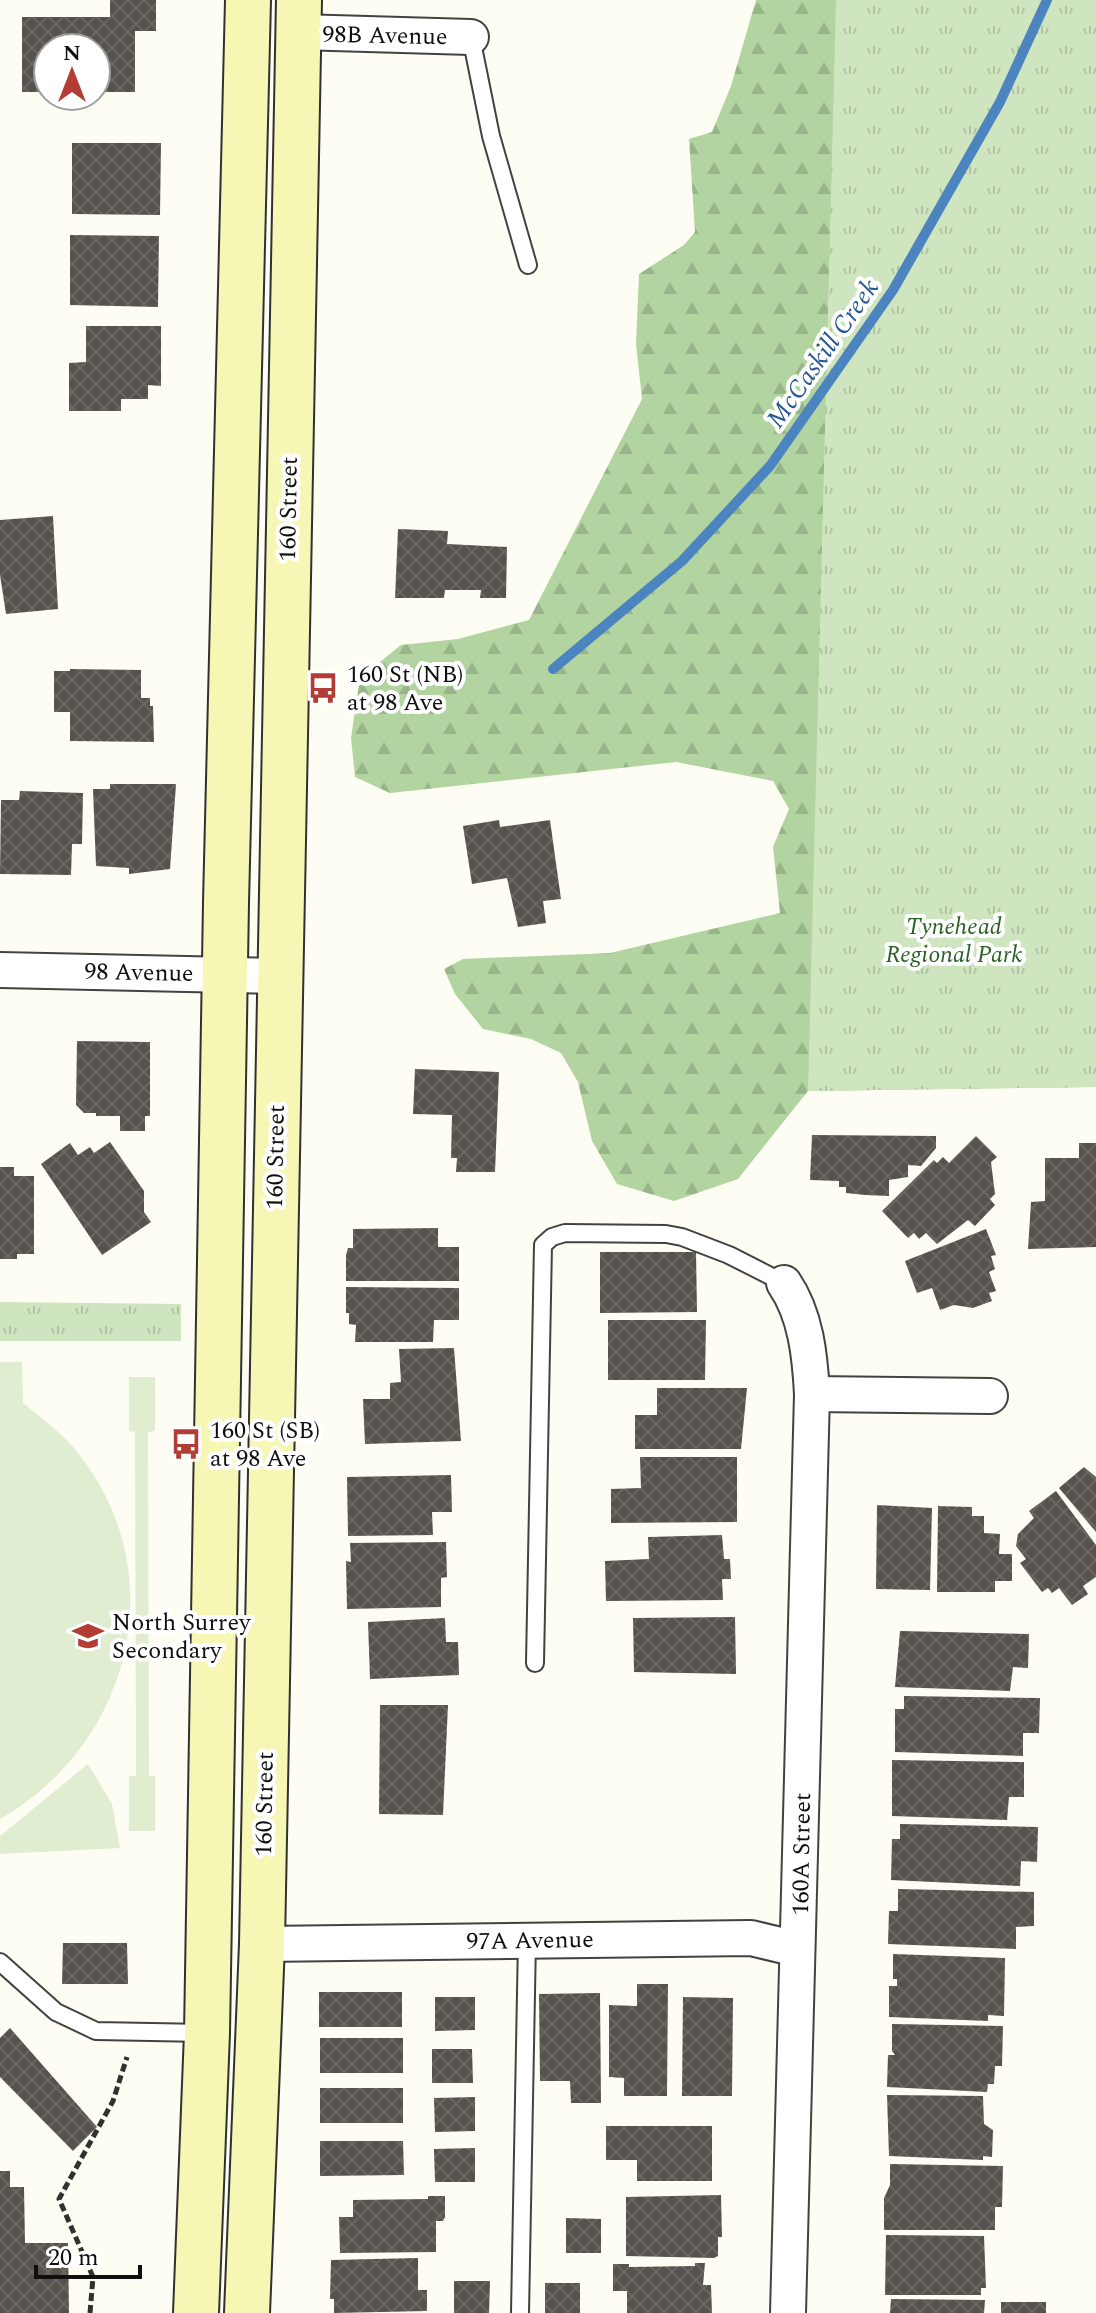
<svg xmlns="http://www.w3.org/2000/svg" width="1096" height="2313" viewBox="0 0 1096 2313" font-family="Spectral,serif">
<defs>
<pattern id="forest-firs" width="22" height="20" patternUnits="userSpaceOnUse" patternTransform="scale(2)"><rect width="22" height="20" fill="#b2d4a0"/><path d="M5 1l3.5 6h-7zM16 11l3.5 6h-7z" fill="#98b589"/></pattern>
<pattern id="park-tufts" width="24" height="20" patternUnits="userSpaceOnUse" patternTransform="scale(2)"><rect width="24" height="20" fill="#cfe5bf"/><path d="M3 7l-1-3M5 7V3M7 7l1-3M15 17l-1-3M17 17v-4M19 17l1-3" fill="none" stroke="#b1c3a3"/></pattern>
<pattern id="building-cross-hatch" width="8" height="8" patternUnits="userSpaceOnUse" patternTransform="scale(2)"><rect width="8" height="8" fill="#57524d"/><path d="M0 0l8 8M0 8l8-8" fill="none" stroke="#6a6662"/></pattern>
</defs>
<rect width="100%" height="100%" fill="#fefdf3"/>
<polygon fill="url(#forest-firs)" points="756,0 1096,0 1096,1087 808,1091 738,1179 674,1201 617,1184 592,1141 578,1082 561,1053 531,1039 483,1029 455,994 444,969 463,959 610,953 780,913 773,847 789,809 773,781 676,762 390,793 355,777 351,738 360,678 401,645 458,639 529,620 642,399 636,344 639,274 684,245 695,232 689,139 712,132 731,86"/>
<g fill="url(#park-tufts)">
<polygon points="836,0 1096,0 1096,1087 808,1091"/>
<polygon points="0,1302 181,1304 181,1341 0,1341"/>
</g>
<g fill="#e0edd0">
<path d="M0 1362H22L23 1403C40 1417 58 1430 73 1447 176 1568 133 1743 0 1819Z"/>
<polygon points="129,1377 155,1377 155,1431 148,1432 149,1776 155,1776 155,1831 129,1831 129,1776 136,1776 135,1432 129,1431"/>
<polygon points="88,1764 112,1804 120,1848 0,1854 0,1836"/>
</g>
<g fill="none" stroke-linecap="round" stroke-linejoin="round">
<polyline stroke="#4b84bf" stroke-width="10" points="553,669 682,561 770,466 893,290 1000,102 1047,0"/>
</g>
<g fill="url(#building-cross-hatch)">
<polygon points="110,0 156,0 156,31 135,31 135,92 96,92 96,48 48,48 48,92 22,92 22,17 110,17"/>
<polygon points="72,143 161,143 160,215 72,214"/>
<polygon points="70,235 159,236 158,307 70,305"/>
<polygon points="86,326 161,326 161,386 148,385 148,399 121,399 121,411 69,411 69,363 86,362"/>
<polygon points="53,516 58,609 6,614 0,575 0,520"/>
<polygon points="398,529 448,531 447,544 507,547 506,598 480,598 481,590 445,590 444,598 395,598"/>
<polygon points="70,669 141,670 141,698 150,698 150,706 153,706 154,742 70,741 70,712 54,712 54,671 70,671"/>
<polygon points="110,784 176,784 170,869 129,874 129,868 96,866 93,789 110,789"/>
<polygon points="20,791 83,793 82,844 72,844 71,875 0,874 1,800 19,800"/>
<polygon points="499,820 500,827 550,820 561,899 543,901 546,923 518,927 507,878 472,884 463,826"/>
<polygon points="77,1041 150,1042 150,1116 145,1116 145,1131 120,1131 120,1116 96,1116 96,1113 84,1113 76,1105"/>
<polygon points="415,1069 499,1072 495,1172 456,1172 457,1158 451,1158 452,1115 413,1114"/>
<polygon points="812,1135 936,1136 936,1148 921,1166 908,1165 908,1177 889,1180 889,1196 865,1195 846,1193 846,1187 839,1187 839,1181 810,1180"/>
<polygon points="976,1136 997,1157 991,1162 995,1194 990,1199 995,1205 975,1226 968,1220 937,1244 926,1233 919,1239 914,1233 908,1238 882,1211 934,1160 937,1163 943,1157 949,1163"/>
<polygon points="110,1142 144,1191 144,1212 151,1222 102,1255 41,1164 70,1143 78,1155 90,1147 94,1153"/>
<polygon points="1079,1143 1096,1143 1096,1247 1028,1249 1031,1202 1045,1201 1045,1158 1079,1158"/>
<polygon points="0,1167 14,1167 14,1176 34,1176 34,1254 17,1254 17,1259 0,1259"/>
<polygon points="438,1228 438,1247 459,1247 459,1281 346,1281 346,1255 348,1248 353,1248 353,1229"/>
<polygon points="986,1229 996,1255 991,1256 995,1269 989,1272 996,1291 989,1293 992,1301 973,1308 954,1305 940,1310 932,1288 917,1293 905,1261"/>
<polygon points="600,1252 696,1252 697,1312 600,1313"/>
<polygon points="346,1287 459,1288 459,1320 434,1320 433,1342 355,1342 356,1325 349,1324 349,1313 346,1313"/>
<polygon points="608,1320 706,1320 705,1380 608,1380"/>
<polygon points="454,1348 461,1441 365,1444 363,1399 390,1399 390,1383 401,1382 399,1349"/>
<polygon points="657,1388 747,1388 741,1449 635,1449 635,1415 657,1415"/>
<polygon points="640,1457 737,1457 737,1522 611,1523 611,1489 641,1488"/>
<polygon points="1084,1467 1096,1477 1096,1532 1059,1488"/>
<polygon points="451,1475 452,1512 432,1512 433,1535 348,1536 347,1477"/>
<polygon points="1056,1491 1096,1545 1096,1577 1083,1586 1088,1594 1072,1605 1059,1588 1052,1593 1048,1588 1042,1592 1020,1563 1026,1559 1016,1546 1018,1534 1034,1518 1029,1511"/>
<polygon points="877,1505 932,1508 930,1590 876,1589"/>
<polygon points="938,1506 972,1507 972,1516 984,1516 984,1533 1000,1534 999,1554 1012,1554 1012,1581 995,1581 995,1592 937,1592"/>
<polygon points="722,1535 724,1559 730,1559 731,1579 722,1579 723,1600 606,1601 605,1561 649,1559 648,1537"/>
<polygon points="446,1542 447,1577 441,1578 441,1607 347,1609 346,1561 351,1562 350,1543"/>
<polygon points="735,1617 736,1674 634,1672 633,1618"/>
<polygon points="445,1618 446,1642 458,1642 459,1675 370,1679 368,1622"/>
<polygon points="900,1631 1029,1634 1028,1668 1013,1667 1010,1691 895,1687"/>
<polygon points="904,1696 1040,1698 1039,1733 1023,1733 1023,1756 895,1752 895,1709 904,1709"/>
<polygon points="380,1705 448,1705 443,1815 379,1814"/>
<polygon points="892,1760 1024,1762 1024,1797 1009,1797 1007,1820 892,1816"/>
<polygon points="900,1824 1038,1827 1037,1862 1021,1861 1020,1886 891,1880 892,1839 900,1839"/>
<polygon points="898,1889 1034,1892 1034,1926 1016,1927 1016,1949 888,1944 889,1911 898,1911"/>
<polygon points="63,1943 127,1943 128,1984 62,1984"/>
<polygon points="893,1954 1005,1958 1004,2016 988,2015 988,2021 889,2017 889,1986 897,1986 897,1979 893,1979"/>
<polygon points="637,1984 668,1984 667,2096 624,2096 624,2078 609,2077 609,2005 637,2006"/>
<rect x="319" y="1992" width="83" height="35"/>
<polygon points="600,1993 601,2103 571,2103 570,2081 540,2081 539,1994"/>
<polygon points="435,1997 475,1997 475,2030 435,2031"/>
<polygon points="683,1997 733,1998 732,2096 682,2096"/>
<polygon points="892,2024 1003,2026 1002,2066 995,2066 994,2084 988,2084 987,2092 887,2087 888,2055 895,2055 892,2051"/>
<polygon points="10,2028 97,2127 73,2151 0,2077 0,2038"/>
<rect x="320" y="2038" width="83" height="35"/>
<polygon points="432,2049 472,2049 473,2083 432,2083"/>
<rect x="320" y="2088" width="83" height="35"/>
<polygon points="887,2095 983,2096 984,2124 993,2130 992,2157 983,2156 983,2160 889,2156"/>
<polygon points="475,2097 475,2131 435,2132 434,2098"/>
<polygon points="606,2126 712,2126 712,2181 637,2181 637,2160 606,2160"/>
<polygon points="320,2141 403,2141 404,2175 320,2176"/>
<polygon points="475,2148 475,2182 435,2182 434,2149"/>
<polygon points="890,2164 1003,2166 1002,2207 995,2207 995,2230 884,2230 884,2198 890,2185"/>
<polygon points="0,2171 10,2171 10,2187 24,2187 25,2243 68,2243 69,2313 0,2313"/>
<polygon points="721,2195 722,2237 718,2237 718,2256 714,2258 626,2256 626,2197"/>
<polygon points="428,2196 445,2196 445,2217 443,2221 436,2221 436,2252 340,2253 339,2217 353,2217 353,2200 428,2199"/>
<polygon points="566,2218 601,2219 601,2253 566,2253"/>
<polygon points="886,2235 984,2236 986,2288 981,2288 981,2295 885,2295"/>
<polygon points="418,2258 418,2290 427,2290 427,2311 334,2313 334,2299 330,2299 331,2260"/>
<polygon points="695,2263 705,2263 703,2285 711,2285 712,2313 627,2313 627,2291 613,2291 613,2264 629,2264 629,2267 695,2266"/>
<polygon points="454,2281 490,2281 489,2313 454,2313"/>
<rect x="545" y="2283" width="35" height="30"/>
<polygon points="891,2299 985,2300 984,2313 890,2313"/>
<rect x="1001" y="2302" width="45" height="11"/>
</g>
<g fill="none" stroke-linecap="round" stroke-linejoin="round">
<defs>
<g id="lane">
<polyline points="471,37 491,136 528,265"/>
<polyline points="535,1663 543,1245 552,1237 565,1233 666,1234 682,1237 729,1255 784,1283"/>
<polyline points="0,1962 56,2012 96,2031 206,2033"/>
<polyline points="520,2313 527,1940"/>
</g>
<g id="street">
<polyline points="298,32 471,37"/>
<polyline points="0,970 278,976"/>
<path d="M784 1283C806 1315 810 1356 812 1394L788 2313"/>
<polyline points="812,1394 990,1396"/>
<polyline points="262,1944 751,1938 797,1949"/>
</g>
<g id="secondary">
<polyline points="196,2313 207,2033 226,903 248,0"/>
<polyline points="247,2313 262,1944 299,0"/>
</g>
</defs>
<use href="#lane" stroke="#424242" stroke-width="20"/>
<use href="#street" stroke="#424242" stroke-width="38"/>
<use href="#secondary" stroke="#313131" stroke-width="48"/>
<polyline stroke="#313131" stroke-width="5" stroke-dasharray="8 4" stroke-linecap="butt" points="90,2313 93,2277 59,2199 113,2101 127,2057"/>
<use href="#lane" stroke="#fff" stroke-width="16"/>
<use href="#street" stroke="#fff" stroke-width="34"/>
<use href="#secondary" stroke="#f6f6b5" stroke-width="44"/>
</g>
<defs>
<symbol id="bus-bare" viewBox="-9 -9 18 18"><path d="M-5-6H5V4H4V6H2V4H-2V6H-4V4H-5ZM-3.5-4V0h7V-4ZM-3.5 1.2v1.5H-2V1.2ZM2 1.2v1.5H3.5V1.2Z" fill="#b13d35" stroke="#fff" stroke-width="2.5" paint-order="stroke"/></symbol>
<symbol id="school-bare" viewBox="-9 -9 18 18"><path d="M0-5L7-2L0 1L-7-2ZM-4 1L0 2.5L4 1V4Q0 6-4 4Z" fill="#b13d35" stroke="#fff" stroke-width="2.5" paint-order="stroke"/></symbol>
</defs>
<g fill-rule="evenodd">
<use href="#bus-bare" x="301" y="666" width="44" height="44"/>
<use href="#bus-bare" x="164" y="1422" width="44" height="44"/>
<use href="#school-bare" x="66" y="1614" width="44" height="44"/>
</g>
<g text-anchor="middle" stroke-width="8" stroke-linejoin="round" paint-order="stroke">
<g font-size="24" fill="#0f0f0f" stroke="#fff">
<text transform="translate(385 35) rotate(1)" y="8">98B Avenue</text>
<text transform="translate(288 509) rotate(-89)" y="8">160 Street</text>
<text transform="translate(139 972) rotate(1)" y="8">98 Avenue</text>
<text transform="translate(275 1157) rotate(-89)" y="8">160 Street</text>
<text transform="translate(264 1804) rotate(-89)" y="8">160 Street</text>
<text transform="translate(801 1854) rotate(-89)" y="8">160A Street</text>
<text transform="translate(530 1940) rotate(-1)" y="8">97A Avenue</text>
</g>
<g font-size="24" fill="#0f0f0f" stroke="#fff" text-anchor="start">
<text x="347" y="682">160 St (NB)<tspan x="347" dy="28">at 98 Ave</tspan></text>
<text x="210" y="1438">160 St (SB)<tspan x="210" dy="28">at 98 Ave</tspan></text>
<text x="112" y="1630">North Surrey<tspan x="112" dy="28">Secondary</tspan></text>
</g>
<g font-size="24" font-style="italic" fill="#2c6126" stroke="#fff">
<text x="954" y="934">Tynehead<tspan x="954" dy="28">Regional Park</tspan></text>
</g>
<g font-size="26" font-style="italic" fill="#255894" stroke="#fff">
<text transform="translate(822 353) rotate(-55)" y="9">McCaskill Creek</text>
</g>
</g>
<g transform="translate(72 72)"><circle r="38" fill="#ffffff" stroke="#9f9f9f" stroke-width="2"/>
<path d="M0-6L14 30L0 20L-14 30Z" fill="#b13d35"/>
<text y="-12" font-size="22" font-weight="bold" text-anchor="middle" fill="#0f0f0f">N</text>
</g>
<path d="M36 2265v12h104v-12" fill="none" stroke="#0f0f0f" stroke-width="4"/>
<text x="48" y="2265" font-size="24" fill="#0f0f0f" stroke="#ffffff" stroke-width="6" paint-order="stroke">20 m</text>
</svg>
